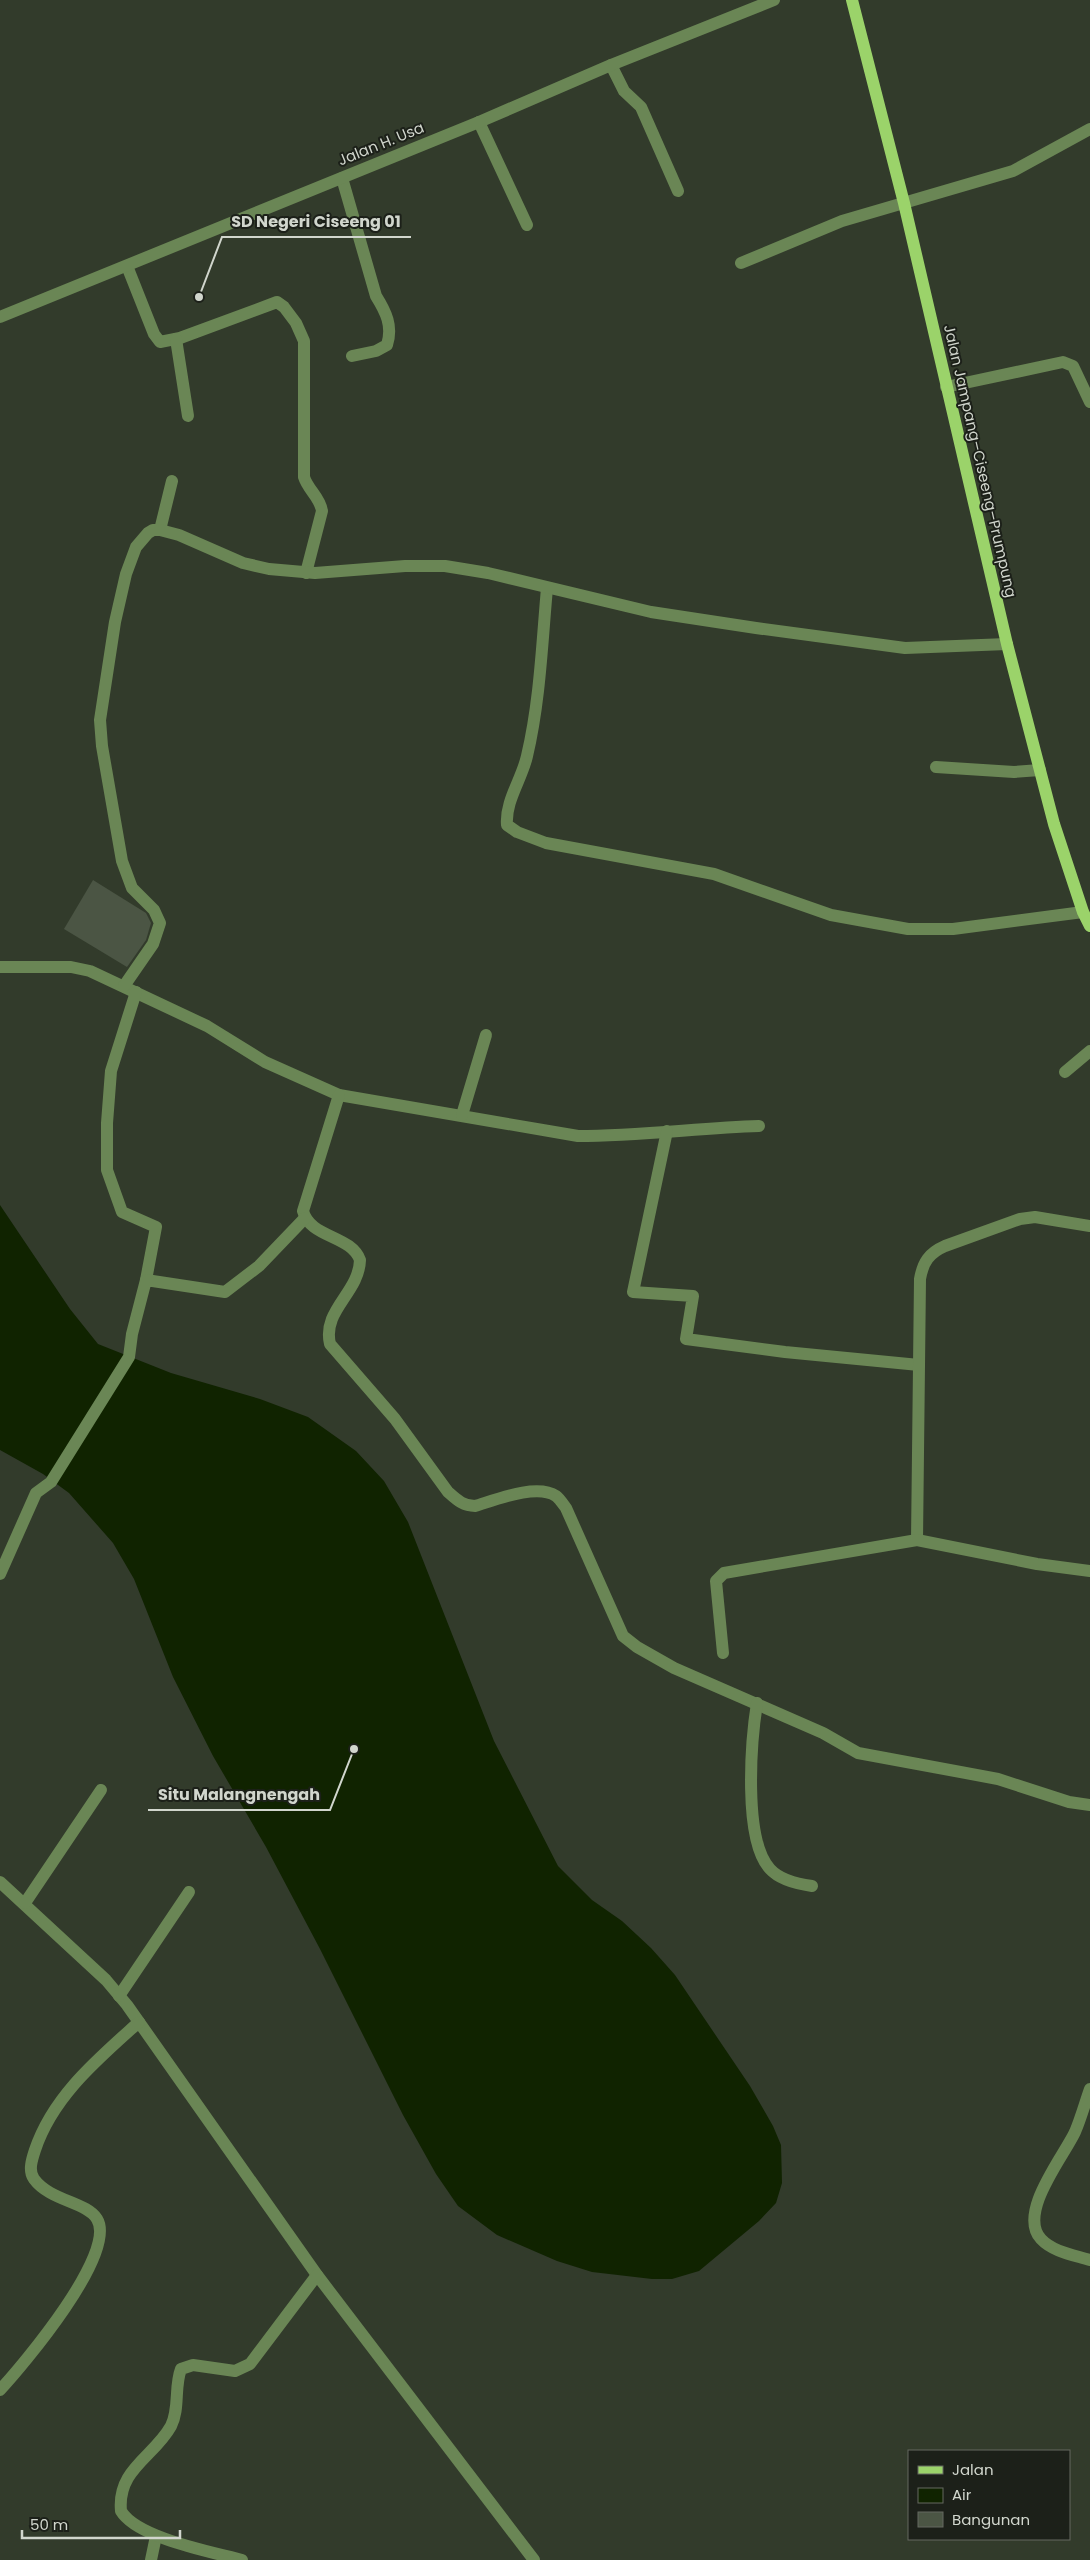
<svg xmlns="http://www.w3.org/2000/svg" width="1090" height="2560" viewBox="0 0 1090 2560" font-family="Poppins,sans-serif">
<rect width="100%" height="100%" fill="#323b2b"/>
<polygon fill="#102300" points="0,1205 70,1309 98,1344 171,1373 260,1399 308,1417 356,1451 384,1481 408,1522 494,1741 558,1866 592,1900 622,1921 651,1948 675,1975 750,2086 773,2126 781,2145 782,2183 776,2203 759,2221 699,2271 672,2279 652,2279 592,2272 557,2261 497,2235 458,2206 436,2174 403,2115 320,1949 266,1847 213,1756 173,1677 134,1579 113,1543 69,1493 43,1474 0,1450"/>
<polygon fill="#4b5544" points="93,880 146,913 151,923 146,940 127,967 64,929"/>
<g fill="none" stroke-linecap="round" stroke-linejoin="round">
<g stroke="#6a8655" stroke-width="12">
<polyline points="611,65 624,91 641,107 678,191"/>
<polyline points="479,122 527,225"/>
<path d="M342 178 376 296C386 312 393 326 387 345L376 351 352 356"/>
<polyline points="741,263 842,221 1013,171 1090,129"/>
<path d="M127 266 154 334 160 342 180 338 277 302 284 307 296 323 304 341V477C308 490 320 497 322 511L306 573"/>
<polyline points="0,317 479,122 611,65 774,0"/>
<polyline points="176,339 188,416"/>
<polyline points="946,387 1063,362 1073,366 1090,402"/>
<polyline points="160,530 172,481"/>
<path d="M547 588C542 643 540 701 527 756 522 779 505 801 507 825L517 832 546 843 714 874 831 915 908 929H953L1083 912"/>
<polyline points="936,767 1014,772 1040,770"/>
<path d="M0 967H71L90 971 207 1026 265 1062 339 1095 578 1136C639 1136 699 1128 759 1126"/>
<polyline points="124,986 153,944 160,923 154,910 132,888 122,861 102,746 100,720 115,622 126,574 136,547 148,533 153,530 160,530 179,535 243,563 269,569 315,573 405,566 445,566 488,573 651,612 756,628 905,648 1007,644"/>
<polyline points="136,992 111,1071 107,1123 107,1170 122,1212 156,1227 146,1280"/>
<polyline points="1065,1072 1090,1051"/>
<path d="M339 1095 303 1211C310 1238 351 1235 360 1260 359 1293 322 1310 330 1344L395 1419 448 1492C457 1500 463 1506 475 1506 495 1500 537 1483 556 1496 559 1498 563 1504 566 1508L623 1636 637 1647 674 1668 823 1733 858 1753 998 1779 1069 1802 1090 1805"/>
<polyline points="462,1115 486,1035"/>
<polyline points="667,1131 633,1292 693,1296 686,1339 785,1352 919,1365"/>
<path d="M917 1540 920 1279C923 1262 929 1253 945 1246L1020 1219 1035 1217 1090 1226"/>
<polyline points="0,1574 36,1493 51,1482 129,1357 132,1334 146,1280 225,1292 259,1266 305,1218"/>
<polyline points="723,1653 716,1581 724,1573 917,1540 1037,1564 1090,1571"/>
<path d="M757 1703C751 1741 743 1840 770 1869 780 1880 797 1884 812 1886"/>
<polyline points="0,1882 106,1980 127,2005 317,2275 534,2560"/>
<polyline points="25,1903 101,1790"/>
<polyline points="119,1996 189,1892"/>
<path d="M1090 2089C1085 2103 1081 2118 1075 2132 1064 2156 1017 2213 1041 2239 1053 2252 1074 2255 1090 2260"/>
<path d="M0 2390C23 2365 118 2253 97 2219 87 2202 50 2201 34 2179 28 2171 32 2159 35 2150 53 2096 98 2059 139 2022"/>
<polyline points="151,2560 156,2536"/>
<path d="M242 2560C212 2552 137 2538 121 2511 117 2469 154 2457 171 2426 180 2408 174 2387 181 2369L193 2365 235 2371 250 2364 317 2275"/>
</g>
<polyline stroke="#9bd36a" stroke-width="12" points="852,0 904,203 1007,644 1054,824 1083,912 1090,926"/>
</g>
<g text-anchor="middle" stroke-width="4" stroke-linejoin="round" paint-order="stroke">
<g font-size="15" fill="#d1d6cd" stroke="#1c2019">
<text transform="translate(381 144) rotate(-22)" y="5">Jalan H. Usa</text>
<text transform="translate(980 461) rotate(77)" y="5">Jalan Jampang–Ciseeng–Prumpung</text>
</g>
</g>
<path fill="none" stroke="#d1d6cd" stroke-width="2" d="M199 297L222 237H411M354 1749L330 1810H148"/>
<g fill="#d1d6cd" stroke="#1c2019" stroke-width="2">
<circle cx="199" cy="297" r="5"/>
<circle cx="354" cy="1749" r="5"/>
</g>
<g font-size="16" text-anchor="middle" font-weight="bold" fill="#d1d6cd" stroke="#1c2019" stroke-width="4" stroke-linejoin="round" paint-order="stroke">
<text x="316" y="227">SD Negeri Ciseeng 01</text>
<text x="239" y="1800">Situ Malangnengah</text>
</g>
<rect x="908" y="2450" width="162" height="90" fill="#1c2019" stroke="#646961"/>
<rect x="918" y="2466" width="25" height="8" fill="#9bd36a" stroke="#646961"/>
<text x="952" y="2475" font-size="15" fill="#d1d6cd">Jalan</text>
<rect x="918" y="2488" width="25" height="15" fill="#102300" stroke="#646961"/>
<text x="952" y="2500" font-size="15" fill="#d1d6cd">Air</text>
<rect x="918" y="2512" width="25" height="15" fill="#4b5544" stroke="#646961"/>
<text x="952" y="2525" font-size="15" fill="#d1d6cd">Bangunan</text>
<path d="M22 2530v8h158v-8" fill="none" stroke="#d1d6cd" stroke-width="2.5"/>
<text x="30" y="2530" font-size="15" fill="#d1d6cd" stroke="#1c2019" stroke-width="4" paint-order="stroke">50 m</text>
</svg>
